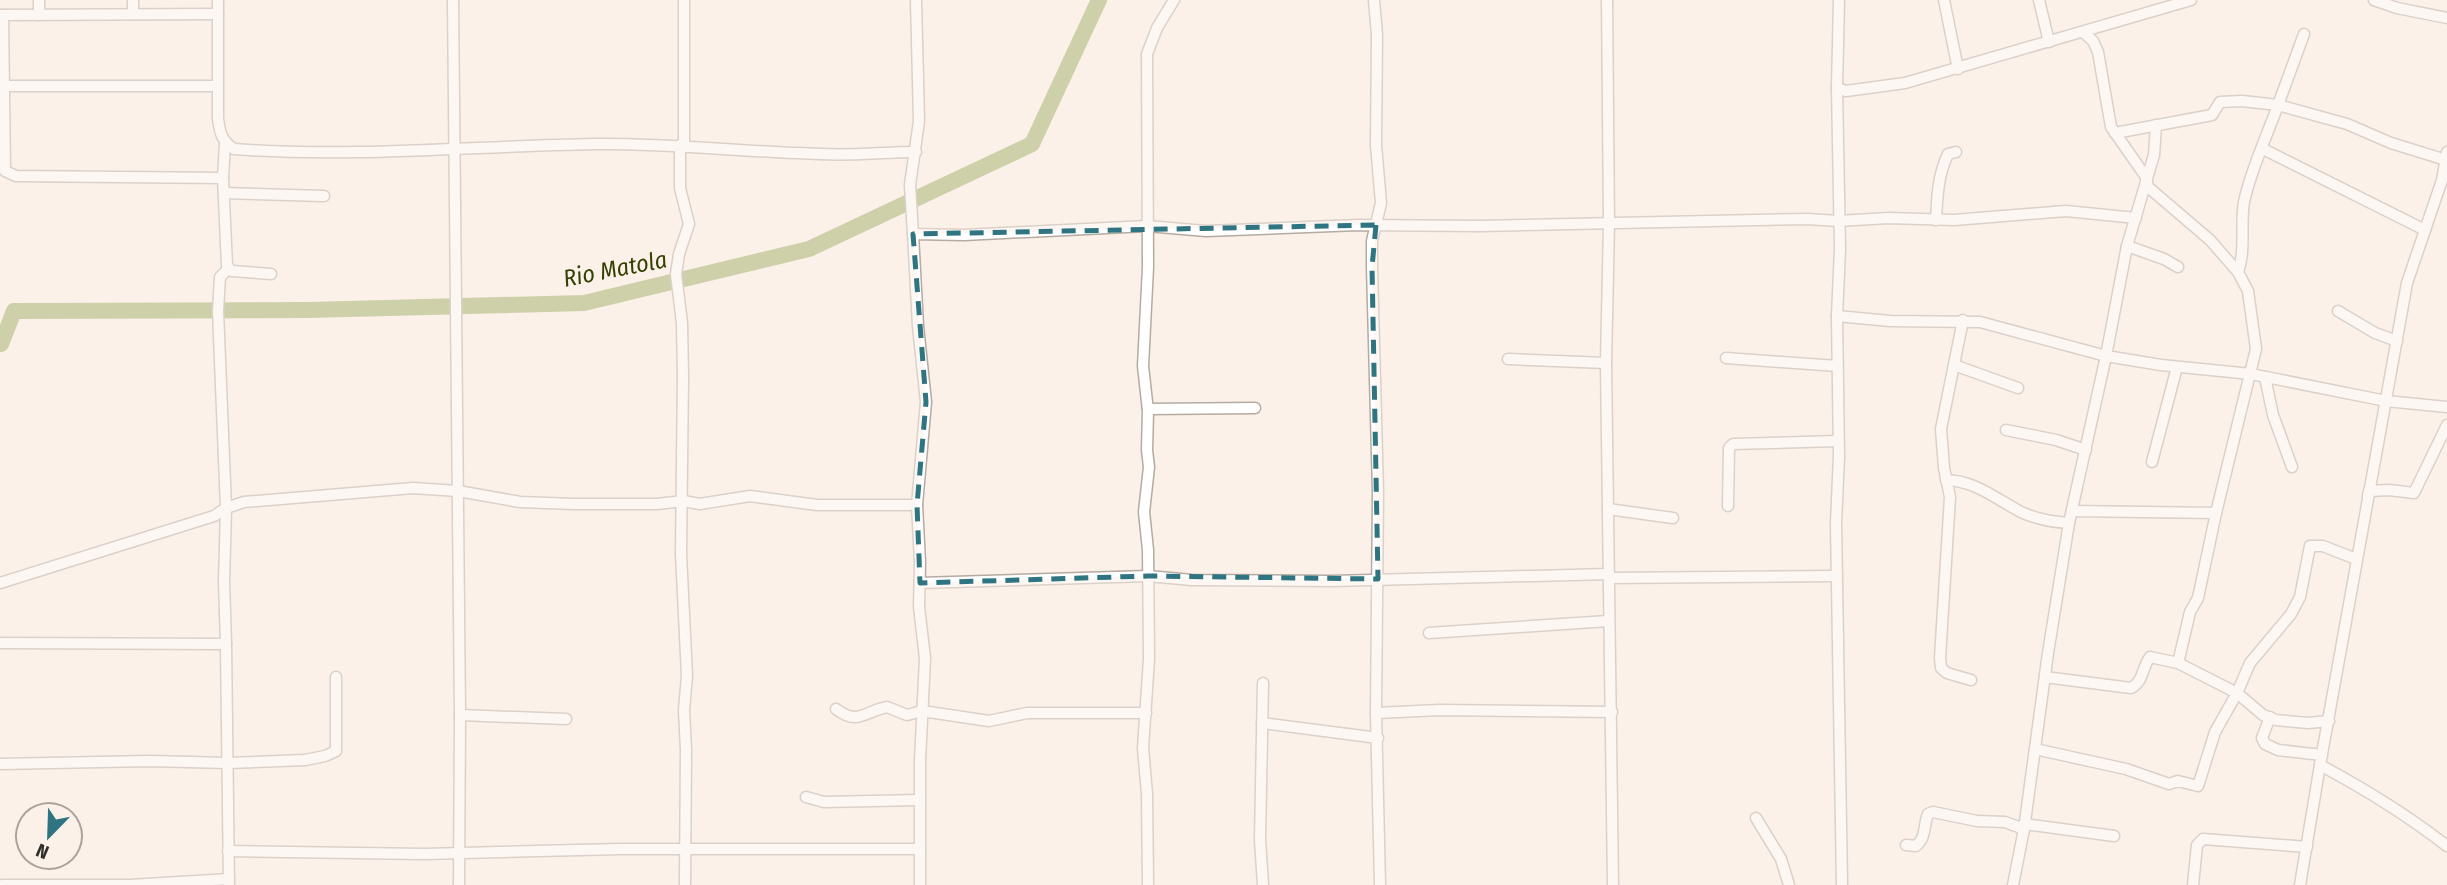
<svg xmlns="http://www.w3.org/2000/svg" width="2447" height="885" viewBox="0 0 2447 885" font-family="'Fira Sans Condensed',sans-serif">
<rect width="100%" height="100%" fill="#fbf1e9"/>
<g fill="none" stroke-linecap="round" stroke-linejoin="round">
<polyline stroke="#95a95c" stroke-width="16" points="1,344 14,311 308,310 584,303 809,249 1032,144 1099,0"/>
<defs>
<g id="minor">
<polyline points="39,0 39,15"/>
<polyline points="133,0 133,13"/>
<path d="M218 0V119C220 134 222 141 234 149 354 158 474 146 594 144 670 143 745 152 821 154 853 156 884 152 916 152"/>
<polyline points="453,0 460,715 459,885"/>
<polyline points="684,0 684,146"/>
<polyline points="1374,0 1377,35 1376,145 1381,203 1372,241 1372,267 1378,492 1376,713 1380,885"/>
<polyline points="1607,0 1609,223 1606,363 1613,885"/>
<polyline points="1839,0 1837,88 1840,249 1837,316 1839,456 1836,523 1842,885"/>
<polyline points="1944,0 1958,69"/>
<polyline points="2039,0 2049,42"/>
<polyline points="2374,0 2397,8 2447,18"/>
<polyline points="0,15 218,14"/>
<polyline points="3,15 5,171 16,176 223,178"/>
<polyline points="4,86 217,86"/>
<polyline points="1837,88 1846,91 1905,83 2191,0"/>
<polyline points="2115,133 2212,115 2220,102 2242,101 2278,105 2304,34"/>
<polyline points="225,143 223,178 227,266 232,271 271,274"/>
<polyline points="680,145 680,188 689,224 679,254 676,274 682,323 683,376 681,554 687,676 684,710 686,750 685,885"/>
<polyline points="2263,149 2425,230"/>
<polyline points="224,193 324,196"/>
<path d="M1936 220C1937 197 1938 175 1948 154L1956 152"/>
<polyline points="913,234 910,185 919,121 916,0"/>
<polyline points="2127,246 2164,259 2178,267"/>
<path d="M2238 272C2246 250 2240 224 2244 202 2251 169 2267 136 2278 105L2347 124 2391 143 2446 160"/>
<polyline points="2338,311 2375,333 2397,341"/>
<polyline points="1837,316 1890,321 1980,322 2106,356 2161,365 2251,374 2386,401 2447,407"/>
<polyline points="1963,320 1941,429 1944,468 1950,497 1940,658 1941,668 1947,673 1971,680"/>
<polyline points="1726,358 1837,366"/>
<polyline points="1508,359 1606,363"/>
<polyline points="1954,365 2018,388"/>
<polyline points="2265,377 2273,415 2292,467"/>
<polyline points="1148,409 1255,408"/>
<polyline points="2006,430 2056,440 2086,450"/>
<polyline points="2152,462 2177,367"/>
<path d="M1946 480C1976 481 1996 499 2021 512 2036 519 2052 522 2069 523"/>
<polyline points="2368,496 2369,491 2389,490 2414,493 2447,425"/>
<polyline points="1728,506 1729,448 1733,444 1838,441"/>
<polyline points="1608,509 1673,518"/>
<polyline points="2072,511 2216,513"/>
<polyline points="1609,578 1837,576"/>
<polyline points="0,583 214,516 226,508 218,311 220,277 228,269"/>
<polyline points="920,583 1148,576 1192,580 1332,581 1609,574"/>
<polyline points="1429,633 1608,621"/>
<polyline points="0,643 226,644 229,885"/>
<polyline points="226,644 224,582 226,508 244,502 413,488 458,491 520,502 574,504 657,504 683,501 700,504 750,496 817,505 917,505"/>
<polyline points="2178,663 2237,693 2263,715 2276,720 2308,723 2329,721"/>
<path d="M2045 677 2131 688C2144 681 2142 667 2150 657L2178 663 2190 612 2198 598 2216 513 2256 349 2248 291 2238 272 2210 240 2148 187 2146 177 2111 127 2098 52 2093 41 2083 32"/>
<polyline points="1263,683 1260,840 1263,885"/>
<path d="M836 709C858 726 865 711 887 707L907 715 922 711 989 721 1027 713H1146"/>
<polyline points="1376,713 1440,710 1612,712"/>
<polyline points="460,715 566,719"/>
<polyline points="2270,717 2262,738 2265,744 2278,750 2322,755"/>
<polyline points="1262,723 1378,738"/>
<polyline points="2035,749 2126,769 2169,784 2178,781 2198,786 2215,732 2237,693 2250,663 2291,614 2300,597 2310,546 2323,546 2356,559"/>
<polyline points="0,764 150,761 227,763 305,760 325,756 336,751 336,677"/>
<path d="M2320 765C2365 789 2407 815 2447 846"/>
<polyline points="806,797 824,802 920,800"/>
<polyline points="1756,818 1781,859 1789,885"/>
<polyline points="2024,824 2114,836"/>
<path d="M1906 845 1916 846C1927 836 1923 826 1928 814L1933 812 1977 821 2005 822 2024 829"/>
<polyline points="920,849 920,885"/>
<polyline points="228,851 425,854 620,849 920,849 920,761 925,658 919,607 920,562 917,505 926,402 918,326 913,234 964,235 1147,226 1206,231 1358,225 1480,226 1807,219 1839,221 1888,218 1954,220 2066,211 2136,218"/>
<polyline points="2,885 130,885 229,879"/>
<polyline points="1148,885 1147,794 1143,748 1149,659 1148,550 1144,512 1149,467 1147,450 1148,411 1143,366 1148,267 1147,54 1157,28 1174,0"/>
<polyline points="2013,885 2024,829 2048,653 2069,523 2106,356 2127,246 2154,155 2156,125"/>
<polyline points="2193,885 2197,845 2203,839 2307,847"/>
<polyline points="2300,885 2320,765 2407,283 2442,180 2447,152"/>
</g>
</defs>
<use href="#minor" stroke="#b4aba3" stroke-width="13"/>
<use href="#minor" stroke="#fff" stroke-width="10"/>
</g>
<path d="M0 0H2447V885H0ZM1376 225 1372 267 1378 579 1148 576 920 583 917 505 926 402 913 234Z" fill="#fbf1e9" fill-opacity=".55" fill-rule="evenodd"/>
<path fill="none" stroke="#2e7481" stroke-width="5" stroke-dasharray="14 9" stroke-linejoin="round" d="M1376 225 1372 267 1378 579 1148 576 920 583 917 505 926 402 913 234Z"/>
<g text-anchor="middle" stroke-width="7" stroke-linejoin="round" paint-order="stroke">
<g font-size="24" font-style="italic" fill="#354104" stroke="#fbf1e9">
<text transform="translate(615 269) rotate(-11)" y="8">Rio Matola</text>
</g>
</g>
<g transform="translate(49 836) rotate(203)"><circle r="33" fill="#fbf1e9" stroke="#aaa39d" stroke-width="2"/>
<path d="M0-5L12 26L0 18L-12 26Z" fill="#2e7481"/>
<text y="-10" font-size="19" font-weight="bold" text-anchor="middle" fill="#302d2a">N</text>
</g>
</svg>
